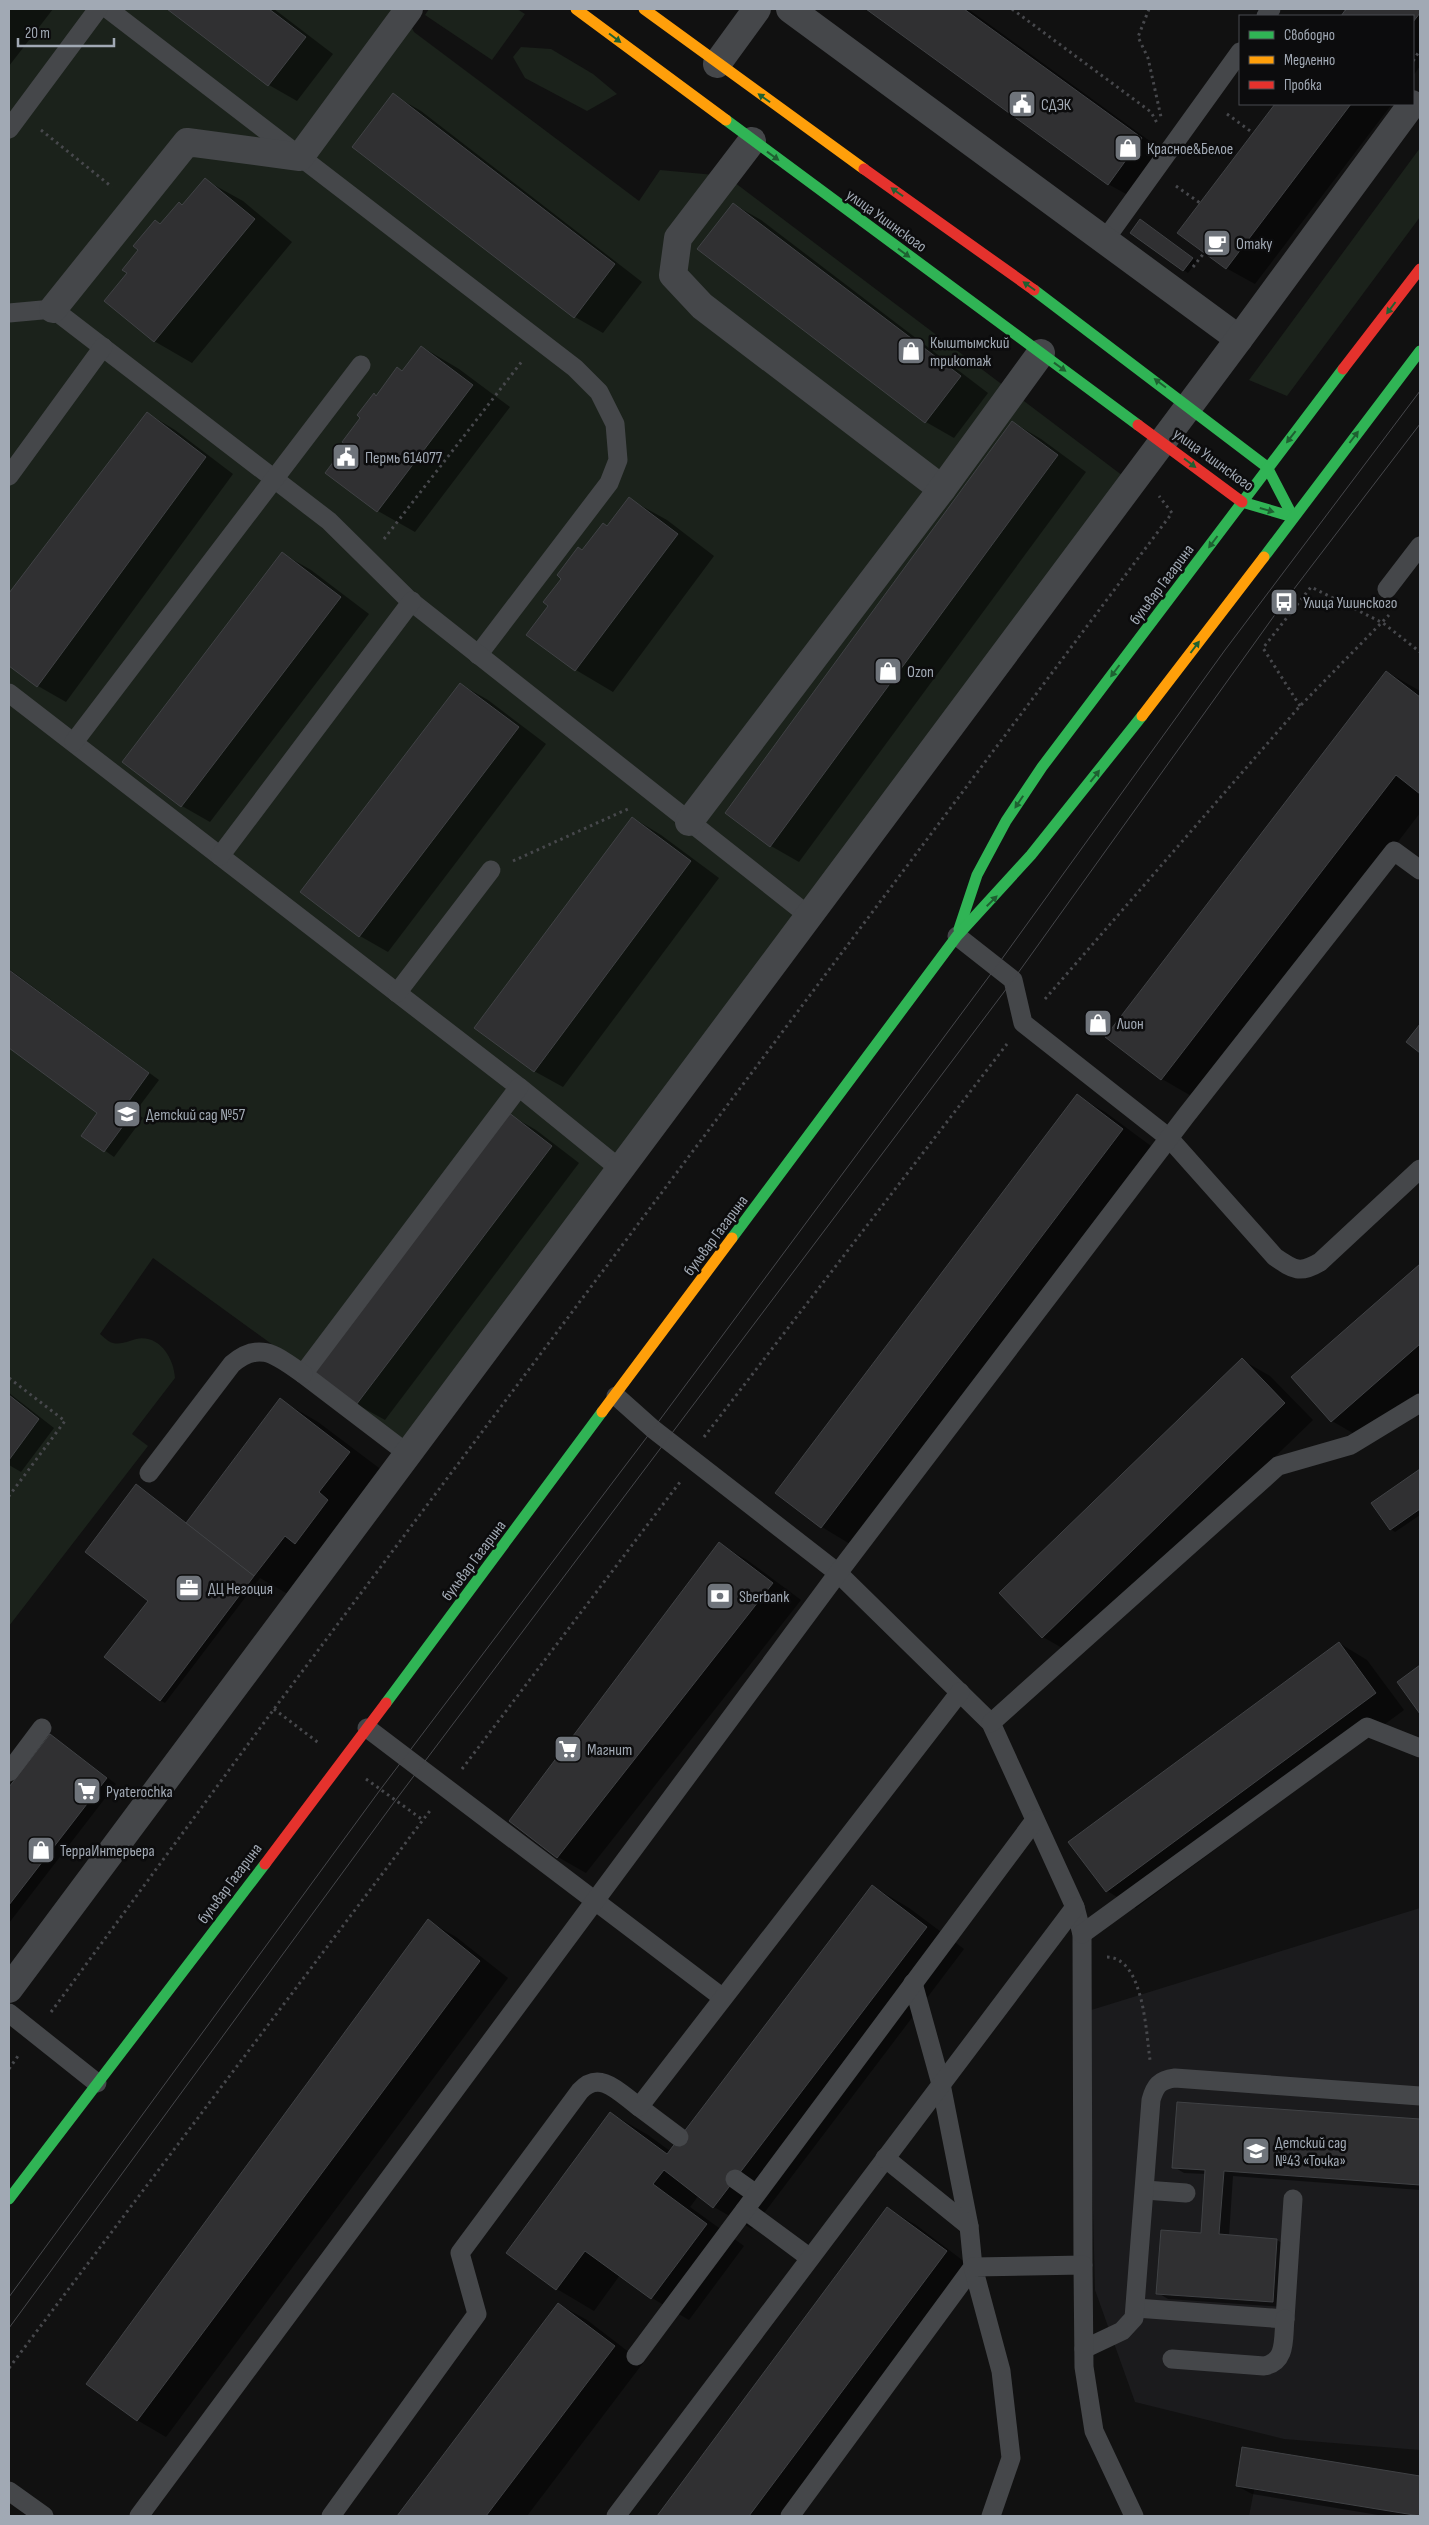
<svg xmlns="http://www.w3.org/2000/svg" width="1429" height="2525" viewBox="0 0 1429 2525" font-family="'Sofia Sans Condensed',sans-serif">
<rect width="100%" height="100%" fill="#111"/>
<g fill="#1b1b1d">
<polygon points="1420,1908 1420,2450 1284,2439 1135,2402 1095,2290 1088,2011"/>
<polygon points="1262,2449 1408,2481 1420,2478 1420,2516 1249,2516"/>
</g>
<g fill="#1b221b">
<path d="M9 9H398L405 14 414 32 639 201 660 170 726 176 1131 482 411 1450 306 1369 153 1258 100 1334C104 1337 108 1342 113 1343 121 1345 128 1341 136 1339 159 1334 174 1358 175 1378L132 1434 148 1446 9 1626Z"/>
<polygon points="429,9 517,9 525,14 492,60 425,15"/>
<polygon points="521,47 551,49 593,74 617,94 587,111 525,78 513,57"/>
<polygon points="1420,148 1420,217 1287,396 1249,380"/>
</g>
<g fill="#0007">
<polygon points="9,9 53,9 9,66"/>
<polygon points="169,9 274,9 333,54 297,101 269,85"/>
<polygon points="868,9 968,9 1169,155 1137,200 1108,184"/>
<polygon points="1348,9 1420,9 1420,66 1413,76 1413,16 1342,16"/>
<polygon points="393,95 421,111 642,282 603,333 575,317"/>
<polygon points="1276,104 1392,104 1255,284 1226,268 1179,233"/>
<polygon points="205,180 243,201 292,242 192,363 154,341 128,273 161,225 183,206"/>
<polygon points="733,204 761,220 988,393 954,438 926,422 699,249"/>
<polygon points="1145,223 1197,261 1188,273 1132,232"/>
<polygon points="422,347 459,369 510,407 415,532 378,511 348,445 377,397 403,372"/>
<polygon points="147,413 175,430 233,474 66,702 38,686 9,664 9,595"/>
<polygon points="1012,422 1041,439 1086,472 799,862 771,846 726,813"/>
<polygon points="629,499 667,520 714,556 613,692 576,670 528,635 550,605 583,551 608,528"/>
<polygon points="283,554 311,570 369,614 210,822 182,806"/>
<polygon points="1387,672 1420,691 1420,813 1200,1101 1162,1079 1107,1037"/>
<polygon points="460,684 488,700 546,744 388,952 360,936 302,892"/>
<polygon points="633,818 661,835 719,878 563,1087 534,1071"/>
<polygon points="9,969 159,1080 135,1112 143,1118 114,1157 83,1135 99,1113 9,1046"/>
<polygon points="1077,1096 1105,1112 1151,1146 850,1544 822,1527 777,1493"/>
<polygon points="508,1114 536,1130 579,1163 385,1420 356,1404"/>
<polygon points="1420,1266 1420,1399 1370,1443 1332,1421 1293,1377"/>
<polygon points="1242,1360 1270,1376 1313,1420 1071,1653 1043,1637"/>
<polygon points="9,1393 54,1428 21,1472 9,1465"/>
<polygon points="280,1400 318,1422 387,1474 293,1597 260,1578 165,1703 160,1700 150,1600 186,1524"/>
<polygon points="1420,1471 1420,1515 1395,1532 1391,1529 1373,1503"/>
<polygon points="719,1544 747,1560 801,1600 586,1873 558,1857"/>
<polygon points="1339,1643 1367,1660 1404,1710 1136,1908 1107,1891 1070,1842"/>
<polygon points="51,1735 116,1784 9,1923 9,1789"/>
<polygon points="872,1886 909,1908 964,1949 752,2229 714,2207 699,2195 690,2207 744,2246 689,2320 652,2298 620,2275 594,2311 557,2289 508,2253 610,2113 648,2135 670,2151"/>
<polygon points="428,1921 456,1937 508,1978 166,2437 137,2420"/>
<polygon points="1178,2103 1420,2120 1420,2190 1233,2176 1229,2236 1277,2240 1287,2246 1283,2307 1168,2299 1158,2293 1202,2235 1206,2174 1184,2173 1174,2167"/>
<polygon points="888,2209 916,2225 974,2269 790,2516 658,2516"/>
<polygon points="558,2304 587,2320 643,2363 527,2516 398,2516"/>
<polygon points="1243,2448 1420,2478 1420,2516 1384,2516 1252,2494 1237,2486"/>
</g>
<g fill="#303032" stroke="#404245">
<polygon points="167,9 269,9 306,37 268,86"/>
<polygon points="866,9 964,9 1142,138 1108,185"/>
<polygon points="1346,9 1420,9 1420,13 1413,22 1413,16 1341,16"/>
<polygon points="393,93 615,264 574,318 352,147"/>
<polygon points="1275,104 1351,104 1226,269 1177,233"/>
<polygon points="205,178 255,219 154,342 104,301 127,273 122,270 138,250 133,246 155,220 160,224 179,202 182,205"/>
<polygon points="733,203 961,376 925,423 697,249"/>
<polygon points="1140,219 1193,258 1183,271 1130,233"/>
<polygon points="421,346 473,385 377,512 325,473 346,445 342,442 360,418 357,415 374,393 376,396 397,367 402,371"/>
<polygon points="147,412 206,457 37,687 9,666 9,593"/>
<polygon points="1012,421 1058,455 770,847 725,813"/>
<polygon points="629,497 678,534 575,671 526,635 548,606 543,602 561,579 557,575 578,547 582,550 603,523 607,526"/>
<polygon points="282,552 341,597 181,807 122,762"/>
<polygon points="1386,671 1420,697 1420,794 1396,775 1161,1080 1105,1037"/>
<polygon points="460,683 519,727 359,937 300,892"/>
<polygon points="632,817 691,861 534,1072 474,1028"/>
<polygon points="9,970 149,1073 126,1105 134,1111 104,1152 81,1136 97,1113 9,1048"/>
<polygon points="1420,1024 1420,1053 1406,1042"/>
<polygon points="1077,1094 1123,1129 821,1528 775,1493"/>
<polygon points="508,1112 552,1146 356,1405 311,1371"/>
<polygon points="1420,1264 1420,1344 1331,1422 1291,1377"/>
<polygon points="1242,1358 1285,1403 1042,1638 999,1593"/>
<polygon points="9,1395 39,1419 9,1460"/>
<polygon points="280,1398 350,1452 319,1492 328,1500 295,1544 285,1536 254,1576 186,1523"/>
<polygon points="1420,1469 1420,1509 1390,1530 1371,1503"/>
<polygon points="136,1484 254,1576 160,1701 104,1657 148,1601 85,1552"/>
<polygon points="719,1542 773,1583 557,1858 509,1821"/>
<polygon points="1339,1642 1376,1693 1106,1892 1068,1842"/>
<polygon points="1420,1665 1420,1714 1397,1682"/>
<polygon points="50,1734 107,1778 9,1905 9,1787"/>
<polygon points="872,1885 927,1927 713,2208 664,2170 653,2184 707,2224 651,2299 585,2251 556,2290 506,2253 610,2112 667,2154"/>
<polygon points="428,1919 480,1961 137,2421 86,2384"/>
<polygon points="1177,2102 1420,2119 1420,2185 1224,2171 1219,2234 1277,2239 1273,2302 1156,2294 1161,2230 1201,2233 1205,2170 1172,2168"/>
<polygon points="887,2207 947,2251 749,2516 657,2516"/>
<polygon points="558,2303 615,2346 486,2516 397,2516"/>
<polygon points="1242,2447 1420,2476 1420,2516 1236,2486"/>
</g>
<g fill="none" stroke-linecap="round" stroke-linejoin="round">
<g stroke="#47484c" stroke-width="3" stroke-dasharray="2.5 4" stroke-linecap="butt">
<polyline points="1012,9 1151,112 1157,123"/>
<polyline points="1149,9 1138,37 1148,58 1161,117"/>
<polyline points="1345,9 1346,9"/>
<polyline points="1413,61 1420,50"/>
<polyline points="1227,114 1253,133"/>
<polyline points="41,130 112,187"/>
<polyline points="1176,186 1200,203"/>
<polyline points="1193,267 1204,253"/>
<polyline points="384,539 523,360"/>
<polyline points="1300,706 1263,648 1311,587 1383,623 1420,652"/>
<polyline points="513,861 630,808"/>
<polyline points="1045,999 1300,706 1389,615"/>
<polyline points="9,1378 65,1421 9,1496"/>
<polyline points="704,1437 1007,1044"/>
<polyline points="274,1709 320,1744"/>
<polyline points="462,1769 680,1482"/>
<polyline points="366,1779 423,1820"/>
<path d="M1107 1957C1144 1958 1146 2033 1150 2060"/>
<polyline points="51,2012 274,1709 1172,513 1159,496"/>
<polyline points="9,2069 20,2053"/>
<polyline points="9,2368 432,1808"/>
</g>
<g stroke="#45474a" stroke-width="19">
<polyline points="108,9 575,368 599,392 615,424 618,460 609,483 478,655"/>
<polyline points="1266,16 1271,9"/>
<polyline points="9,129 98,9"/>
<polyline points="1104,241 1240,52"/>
<polyline points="9,313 53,309 329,521 408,599 809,916"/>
<polyline points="9,476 103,347"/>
<polyline points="1387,589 1420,546"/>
<polyline points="9,693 519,1087 620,1169"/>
<polyline points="74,742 361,365"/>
<polyline points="220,856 412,601"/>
<path d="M957 936 1013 980 1023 1023 1169 1138 1275 1257C1294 1270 1300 1274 1320 1262L1420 1169"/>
<polyline points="397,993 491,870"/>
<polyline points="616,1396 653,1429 838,1573 991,1723 1075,1907 1082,1934 1083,2265"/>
<polyline points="408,1454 303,1374 519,1087"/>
<path d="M149 1473 232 1364C260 1340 277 1356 303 1374"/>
<polyline points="991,1723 1278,1466 1351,1445 1420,1403"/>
<polyline points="367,1728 723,1998"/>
<polyline points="9,1772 42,1728"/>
<polyline points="1082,1934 1367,1727 1420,1748"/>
<polyline points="913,1983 941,2084 969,2226"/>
<polyline points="9,2013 97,2083"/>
<polyline points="639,2107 679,2137"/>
<polyline points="735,2179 756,2194"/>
<polyline points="1145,2190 1186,2193"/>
<polyline points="745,2210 810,2258"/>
<polyline points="1136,2308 1285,2319 1293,2199"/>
<path d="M1084 2349 1122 2331 1134 2318 1151 2100C1155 2086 1159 2080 1175 2078L1420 2096"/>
<polyline points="636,2356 1035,1820"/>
<path d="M1172 2359 1264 2366C1287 2362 1283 2338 1285 2319"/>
<polyline points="9,2491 44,2516"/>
<polyline points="139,2516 838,1573 1185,1117 1394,851 1420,870"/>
<path d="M331 2516 477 2314 460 2253 580 2091C600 2069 620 2093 639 2107L960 1692"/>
<polyline points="616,2516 1075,1907"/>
<polyline points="790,2516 973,2267 969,2226 885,2158"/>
<polyline points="991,2516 1011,2458 1001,2371 973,2267 1083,2265 1084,2367 1094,2431 1134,2516"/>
</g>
<g stroke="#45474a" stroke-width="28">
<polyline points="790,9 1239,339"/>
<polyline points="717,64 757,9"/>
<polyline points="752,141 678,238 673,275 702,306 942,489"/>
<polyline points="53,309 187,142 300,157 409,9"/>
<polyline points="689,822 942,489 1041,353"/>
<polyline points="9,1989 1239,339 1412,104"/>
</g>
<g stroke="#30b455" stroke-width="11">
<polyline points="726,120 1138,425"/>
<polyline points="1034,290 1267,467"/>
<polyline points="1267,467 1293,517"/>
<polyline points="1242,502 1293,517"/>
<polyline points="1264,557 1420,351"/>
<polyline points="959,929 977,875 1006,821 1042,767 1343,369"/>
<polyline points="732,1238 957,936 1031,855 1142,716"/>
<polyline points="386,1703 602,1412"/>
<polyline points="9,2199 265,1864"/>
</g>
<g stroke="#ff9f0a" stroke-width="11">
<polyline points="576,9 726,120"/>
<polyline points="644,9 864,169"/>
<polyline points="1142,716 1264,557"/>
<polyline points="602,1412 732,1238"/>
</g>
<g stroke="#e5322d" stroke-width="11">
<polyline points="864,169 1034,290"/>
<polyline points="1343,369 1420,269"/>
<polyline points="1138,425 1242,502"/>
<polyline points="265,1864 386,1703"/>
</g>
<g stroke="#46474b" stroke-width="1">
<polyline points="9,2297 380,1790 653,1429 996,967 1225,650 1420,391"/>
<polyline points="9,2328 395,1801 1013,980 1284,602 1420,424"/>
</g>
</g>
<defs><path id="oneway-solid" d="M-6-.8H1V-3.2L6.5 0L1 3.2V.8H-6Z" transform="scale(1.25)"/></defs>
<g fill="#1e6031">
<use href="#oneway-solid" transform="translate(615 38) rotate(37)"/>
<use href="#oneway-solid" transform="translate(764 98) rotate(-145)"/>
<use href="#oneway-solid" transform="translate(773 156) rotate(36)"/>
<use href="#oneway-solid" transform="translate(897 192) rotate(-145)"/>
<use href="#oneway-solid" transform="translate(904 253) rotate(36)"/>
<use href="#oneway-solid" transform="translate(1029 286) rotate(-145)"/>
<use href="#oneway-solid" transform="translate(1391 308) rotate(127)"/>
<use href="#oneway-solid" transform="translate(1060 367) rotate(36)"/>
<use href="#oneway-solid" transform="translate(1160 383) rotate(-143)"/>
<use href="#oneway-solid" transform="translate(1291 437) rotate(128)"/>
<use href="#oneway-solid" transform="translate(1354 437) rotate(-53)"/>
<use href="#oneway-solid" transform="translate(1190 463) rotate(37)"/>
<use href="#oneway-solid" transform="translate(1267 510) rotate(16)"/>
<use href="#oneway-solid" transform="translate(1213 542) rotate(127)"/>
<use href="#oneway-solid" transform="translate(1195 647) rotate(-53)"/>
<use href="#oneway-solid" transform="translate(1115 671) rotate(127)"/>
<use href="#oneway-solid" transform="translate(1095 776) rotate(-52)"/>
<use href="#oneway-solid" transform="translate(1019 802) rotate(124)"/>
<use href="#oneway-solid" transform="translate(992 901) rotate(-45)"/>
</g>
<defs>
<symbol id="civic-square" viewBox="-11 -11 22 22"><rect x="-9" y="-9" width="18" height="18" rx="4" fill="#6f747b" stroke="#0c0c0d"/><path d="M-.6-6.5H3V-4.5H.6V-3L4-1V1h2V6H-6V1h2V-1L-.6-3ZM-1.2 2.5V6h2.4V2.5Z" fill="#fff"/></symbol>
<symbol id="shop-square" viewBox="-11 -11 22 22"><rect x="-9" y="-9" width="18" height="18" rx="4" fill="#6f747b" stroke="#0c0c0d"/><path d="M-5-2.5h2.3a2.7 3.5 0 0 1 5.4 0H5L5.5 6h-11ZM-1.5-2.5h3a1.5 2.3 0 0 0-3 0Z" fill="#fff"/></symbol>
<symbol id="cafe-square" viewBox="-11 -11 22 22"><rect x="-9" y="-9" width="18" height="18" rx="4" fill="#6f747b" stroke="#0c0c0d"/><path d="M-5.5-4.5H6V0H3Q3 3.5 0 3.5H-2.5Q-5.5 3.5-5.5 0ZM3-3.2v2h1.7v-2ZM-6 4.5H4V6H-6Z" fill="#fff"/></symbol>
<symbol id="bus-square" viewBox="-11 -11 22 22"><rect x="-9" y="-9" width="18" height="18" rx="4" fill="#6f747b" stroke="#0c0c0d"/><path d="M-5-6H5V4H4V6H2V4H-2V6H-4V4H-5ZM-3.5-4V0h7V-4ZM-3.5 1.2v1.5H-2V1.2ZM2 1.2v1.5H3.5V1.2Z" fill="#fff"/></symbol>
<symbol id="school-square" viewBox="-11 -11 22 22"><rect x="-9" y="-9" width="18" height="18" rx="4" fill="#6f747b" stroke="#0c0c0d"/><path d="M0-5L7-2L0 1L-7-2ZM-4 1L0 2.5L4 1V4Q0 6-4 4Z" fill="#fff"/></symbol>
<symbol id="office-square" viewBox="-11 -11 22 22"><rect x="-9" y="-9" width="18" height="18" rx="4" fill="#6f747b" stroke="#0c0c0d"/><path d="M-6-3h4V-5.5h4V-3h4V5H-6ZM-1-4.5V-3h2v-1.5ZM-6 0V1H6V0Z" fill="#fff"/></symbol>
<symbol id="bank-square" viewBox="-11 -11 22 22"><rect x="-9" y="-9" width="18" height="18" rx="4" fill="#6f747b" stroke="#0c0c0d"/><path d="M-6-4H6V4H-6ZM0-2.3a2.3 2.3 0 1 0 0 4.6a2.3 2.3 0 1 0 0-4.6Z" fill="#fff"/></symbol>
<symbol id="supermarket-square" viewBox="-11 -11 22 22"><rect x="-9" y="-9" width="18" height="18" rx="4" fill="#6f747b" stroke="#0c0c0d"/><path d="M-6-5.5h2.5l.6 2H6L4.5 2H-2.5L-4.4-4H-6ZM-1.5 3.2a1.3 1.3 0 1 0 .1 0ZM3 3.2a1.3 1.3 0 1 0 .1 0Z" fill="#fff"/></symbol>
</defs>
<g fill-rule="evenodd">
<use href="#civic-square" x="1006" y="88" width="32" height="32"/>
<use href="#shop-square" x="1112" y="132" width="32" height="32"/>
<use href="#cafe-square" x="1201" y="227" width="32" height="32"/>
<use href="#shop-square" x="895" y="335" width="32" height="32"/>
<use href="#civic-square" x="330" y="441" width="32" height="32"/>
<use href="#bus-square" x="1268" y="586" width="32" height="32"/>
<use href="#shop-square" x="872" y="655" width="32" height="32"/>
<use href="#shop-square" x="1082" y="1007" width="32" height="32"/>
<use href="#school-square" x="111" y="1098" width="32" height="32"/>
<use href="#office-square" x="173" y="1572" width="32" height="32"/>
<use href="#bank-square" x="704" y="1580" width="32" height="32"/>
<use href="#supermarket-square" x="552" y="1733" width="32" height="32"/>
<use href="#supermarket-square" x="71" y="1775" width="32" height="32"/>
<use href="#shop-square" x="25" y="1834" width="32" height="32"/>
<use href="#school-square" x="1240" y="2135" width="32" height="32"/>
</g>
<g text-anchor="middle" stroke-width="5" stroke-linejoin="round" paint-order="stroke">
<g font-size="16" fill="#a1a9b4" stroke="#0c0c0d" text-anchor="start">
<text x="1041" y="110">СДЭК</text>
<text x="1147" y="154">Красное&amp;Белое</text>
<text x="1236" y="249">Отаку</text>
<text x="930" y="348">Кыштымский<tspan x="930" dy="18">трикотаж</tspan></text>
<text x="365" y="463">Пермь 614077</text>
<text x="1303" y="608">Улица Ушинского</text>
<text x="907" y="677">Ozon</text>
<text x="1117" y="1029">Лион</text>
<text x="146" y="1120">Детский сад №57</text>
<text x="208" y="1594">ДЦ Негоция</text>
<text x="739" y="1602">Sberbank</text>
<text x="587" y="1755">Магнит</text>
<text x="106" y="1797">Pyaterochka</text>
<text x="60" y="1856">ТерраИнтерьера</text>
<text x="1275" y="2148">Детский сад<tspan x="1275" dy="18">№43 «Точка»</tspan></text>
</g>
<g font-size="16" fill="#a1a9b4" stroke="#0c0c0d">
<text transform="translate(887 220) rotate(36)" y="6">улица Ушинского</text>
<text transform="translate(1214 459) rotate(36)" y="6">улица Ушинского</text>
<text transform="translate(1161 584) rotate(-53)" y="6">бульвар Гагарина</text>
<text transform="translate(715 1235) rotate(-53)" y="6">бульвар Гагарина</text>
<text transform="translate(473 1560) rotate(-53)" y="6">бульвар Гагарина</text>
<text transform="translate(229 1883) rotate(-53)" y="6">бульвар Гагарина</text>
</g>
</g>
<rect width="1429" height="2525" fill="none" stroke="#a1a9b4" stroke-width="20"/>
<rect x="1239" y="15" width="175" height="90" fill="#0c0c0d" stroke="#484b50"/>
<rect x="1249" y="31" width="25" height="8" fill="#30b455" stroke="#484b50"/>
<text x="1284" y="40" font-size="15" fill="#a1a9b4">Свободно</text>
<rect x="1249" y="56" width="25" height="8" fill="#ff9f0a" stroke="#484b50"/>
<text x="1284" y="65" font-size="15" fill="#a1a9b4">Медленно</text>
<rect x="1249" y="81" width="25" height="8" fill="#e5322d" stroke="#484b50"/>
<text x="1284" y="90" font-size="15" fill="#a1a9b4">Пробка</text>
<path d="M18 38v8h96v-8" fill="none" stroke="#a1a9b4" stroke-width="2.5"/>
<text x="25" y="38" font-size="15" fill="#a1a9b4" stroke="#0c0c0d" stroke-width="4" paint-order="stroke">20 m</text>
</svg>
